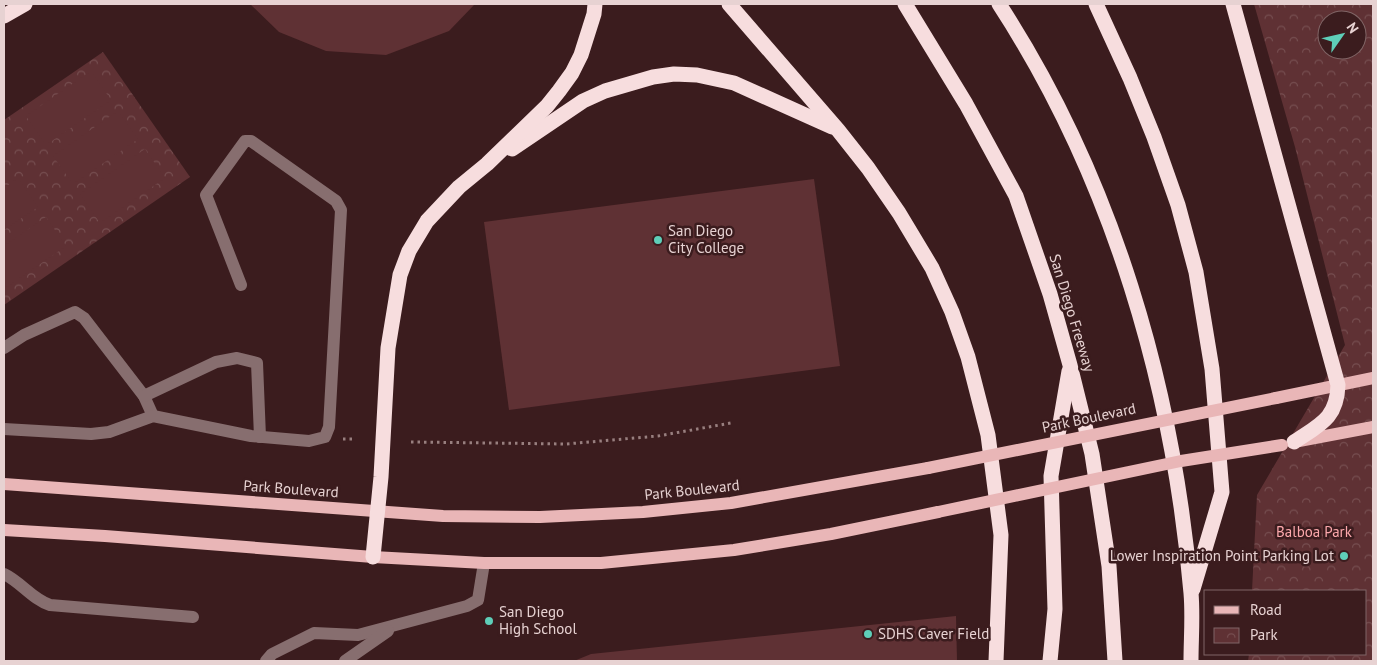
<svg xmlns="http://www.w3.org/2000/svg" width="1377" height="665" viewBox="0 0 1377 665" font-family="'PT Sans',sans-serif">
<defs>
<pattern id="park-crowns" width="20" height="18" patternUnits="userSpaceOnUse" patternTransform="scale(1.25)"><rect width="20" height="18" fill="#5f3134"/><path d="M2 6a3 3 0 1 1 6 0M12 15a3 3 0 1 1 6 0" fill="none" stroke="#764e50"/></pattern>
</defs>
<rect width="100%" height="100%" fill="#3b1c1e"/>
<g fill="url(#park-crowns)" fill-rule="evenodd">
<path d="M1254 4H1373V661H1248L1249 654H1366V591H1252L1257 495 1345 345 1295 147ZM1327 20H1357V50H1327Z"/>
<polygon points="103,52 190,177 4,305 4,120"/>
</g>
<g fill="#5f3134">
<polygon points="250,4 475,4 449,31 386,55 326,51 279,32"/>
<polygon points="91,71 111,100 46,145 26,116"/>
<polygon points="118,111 138,139 73,184 53,156"/>
<polygon points="145,149 165,178 100,223 80,194"/>
<polygon points="18,178 38,207 4,230 4,188"/>
<polygon points="814,179 840,366 509,410 484,222"/>
<polygon points="46,217 66,246 4,289 4,246"/>
<polygon points="956,616 957,661 574,661 591,654"/>
</g>
<g fill="none" stroke-linecap="round" stroke-linejoin="round">
<g stroke="#987f7f" stroke-width="3" stroke-dasharray="2.5 4" stroke-linecap="butt">
<polyline points="343,439 352,439"/>
<polyline points="411,442 566,444 658,436 731,423"/>
</g>
<g stroke="#876e6f" stroke-width="12">
<polyline points="4,348 24,335 75,312 84,318 144,396 153,416"/>
<polyline points="144,396 216,362 237,358 257,363 260,437"/>
<polyline points="4,429 91,434 109,432 153,416 251,436 309,441 325,437 329,427 341,210 336,201 251,141 245,141 206,195 241,285"/>
<path d="M4 574C21 582 32 599 50 605L193 617"/>
<polyline points="266,661 272,654 314,633 358,635 467,606 478,600 484,563"/>
<polyline points="345,661 388,631"/>
</g>
<g stroke="#e9b6b7" stroke-width="12">
<polyline points="1276,398 1373,378"/>
<polyline points="1299,441 1373,427"/>
<polyline points="4,484 443,516 540,517 643,512 731,503 928,468"/>
<polyline points="4,530 105,536 373,557 484,563 601,563 734,550 831,534 938,512"/>
</g>
<g stroke="#f7ddde" stroke-width="15">
<polyline points="729,4 838,130 868,168 899,213 932,268 952,312 968,357 988,435 1001,535 996,661"/>
<polyline points="905,4 966,104 1016,196 1050,294 1070,365 1092,454 1109,566 1115,661"/>
<path d="M999 4C1113 179 1173 386 1191 593 1193 616 1191 639 1191 661"/>
<polyline points="1096,4 1130,78 1154,137 1178,205 1196,272 1212,369 1222,492 1193,589"/>
<path d="M1233 4 1338 385C1337 419 1319 425 1294 442"/>
<polyline points="4,16 25,4"/>
<polyline points="512,149 583,101 605,91 653,77 674,74 697,75 734,83 832,127"/>
<polyline points="373,557 381,477 388,348 400,275 409,251 427,221 459,187 487,164 547,106 559,91 572,73 581,55 594,14 595,4"/>
<polyline points="1050,661 1055,609 1051,476 1069,371"/>
</g>
<g stroke="#e9b6b7" stroke-width="12">
<polyline points="928,468 1276,398"/>
<polyline points="938,512 1181,461 1282,445"/>
</g>
</g>
<g fill="#5eceb8" stroke="#3b1c1e" stroke-width="2">
<circle cx="658" cy="240" r="5"/>
<circle cx="1344" cy="556" r="5"/>
<circle cx="489" cy="621" r="5"/>
<circle cx="868" cy="634" r="5"/>
</g>
<g text-anchor="middle" stroke-width="5" stroke-linejoin="round" paint-order="stroke">
<g font-size="15" fill="#e7d2d2" stroke="#3b1c1e" text-anchor="start">
<text x="668" y="236">San Diego<tspan x="668" dy="17">City College</tspan></text>
<text x="1334" y="561" text-anchor="end">Lower Inspiration Point Parking Lot</text>
<text x="499" y="617">San Diego<tspan x="499" dy="17">High School</tspan></text>
<text x="878" y="639">SDHS Caver Field</text>
</g>
<g font-size="15" fill="#e7d2d2" stroke="#3b1c1e">
<text transform="translate(1072 313) rotate(73)" y="5">San Diego Freeway</text>
<text transform="translate(1089 418) rotate(-12)" y="5">Park Boulevard</text>
<text transform="translate(291 489) rotate(4)" y="5">Park Boulevard</text>
<text transform="translate(692 490) rotate(-6)" y="5">Park Boulevard</text>
</g>
<g font-size="15" fill="#fca8ac" stroke="#3b1c1e">
<text x="1314" y="537">Balboa Park</text>
</g>
</g>
<rect width="1377" height="665" fill="none" stroke="#e7d2d2" stroke-width="10"/>
<rect x="1204" y="590" width="162" height="65" fill="#3b1c1e" stroke="#806566"/>
<rect x="1214" y="606" width="25" height="8" fill="#e9b6b7" stroke="#806566"/>
<text x="1250" y="615" font-size="15" fill="#e7d2d2">Road</text>
<rect x="1214" y="628" width="25" height="15" fill="url(#park-crowns)" stroke="#806566"/>
<text x="1250" y="640" font-size="15" fill="#e7d2d2">Park</text>
<g transform="translate(1342 35) rotate(56)"><circle r="24" fill="#3b1c1e" stroke="#806566"/>
<path d="M0-4L9 19L0 12L-9 19Z" fill="#5eceb8"/>
<text y="-8" font-size="14" font-weight="bold" text-anchor="middle" fill="#e7d2d2">N</text>
</g>
</svg>
